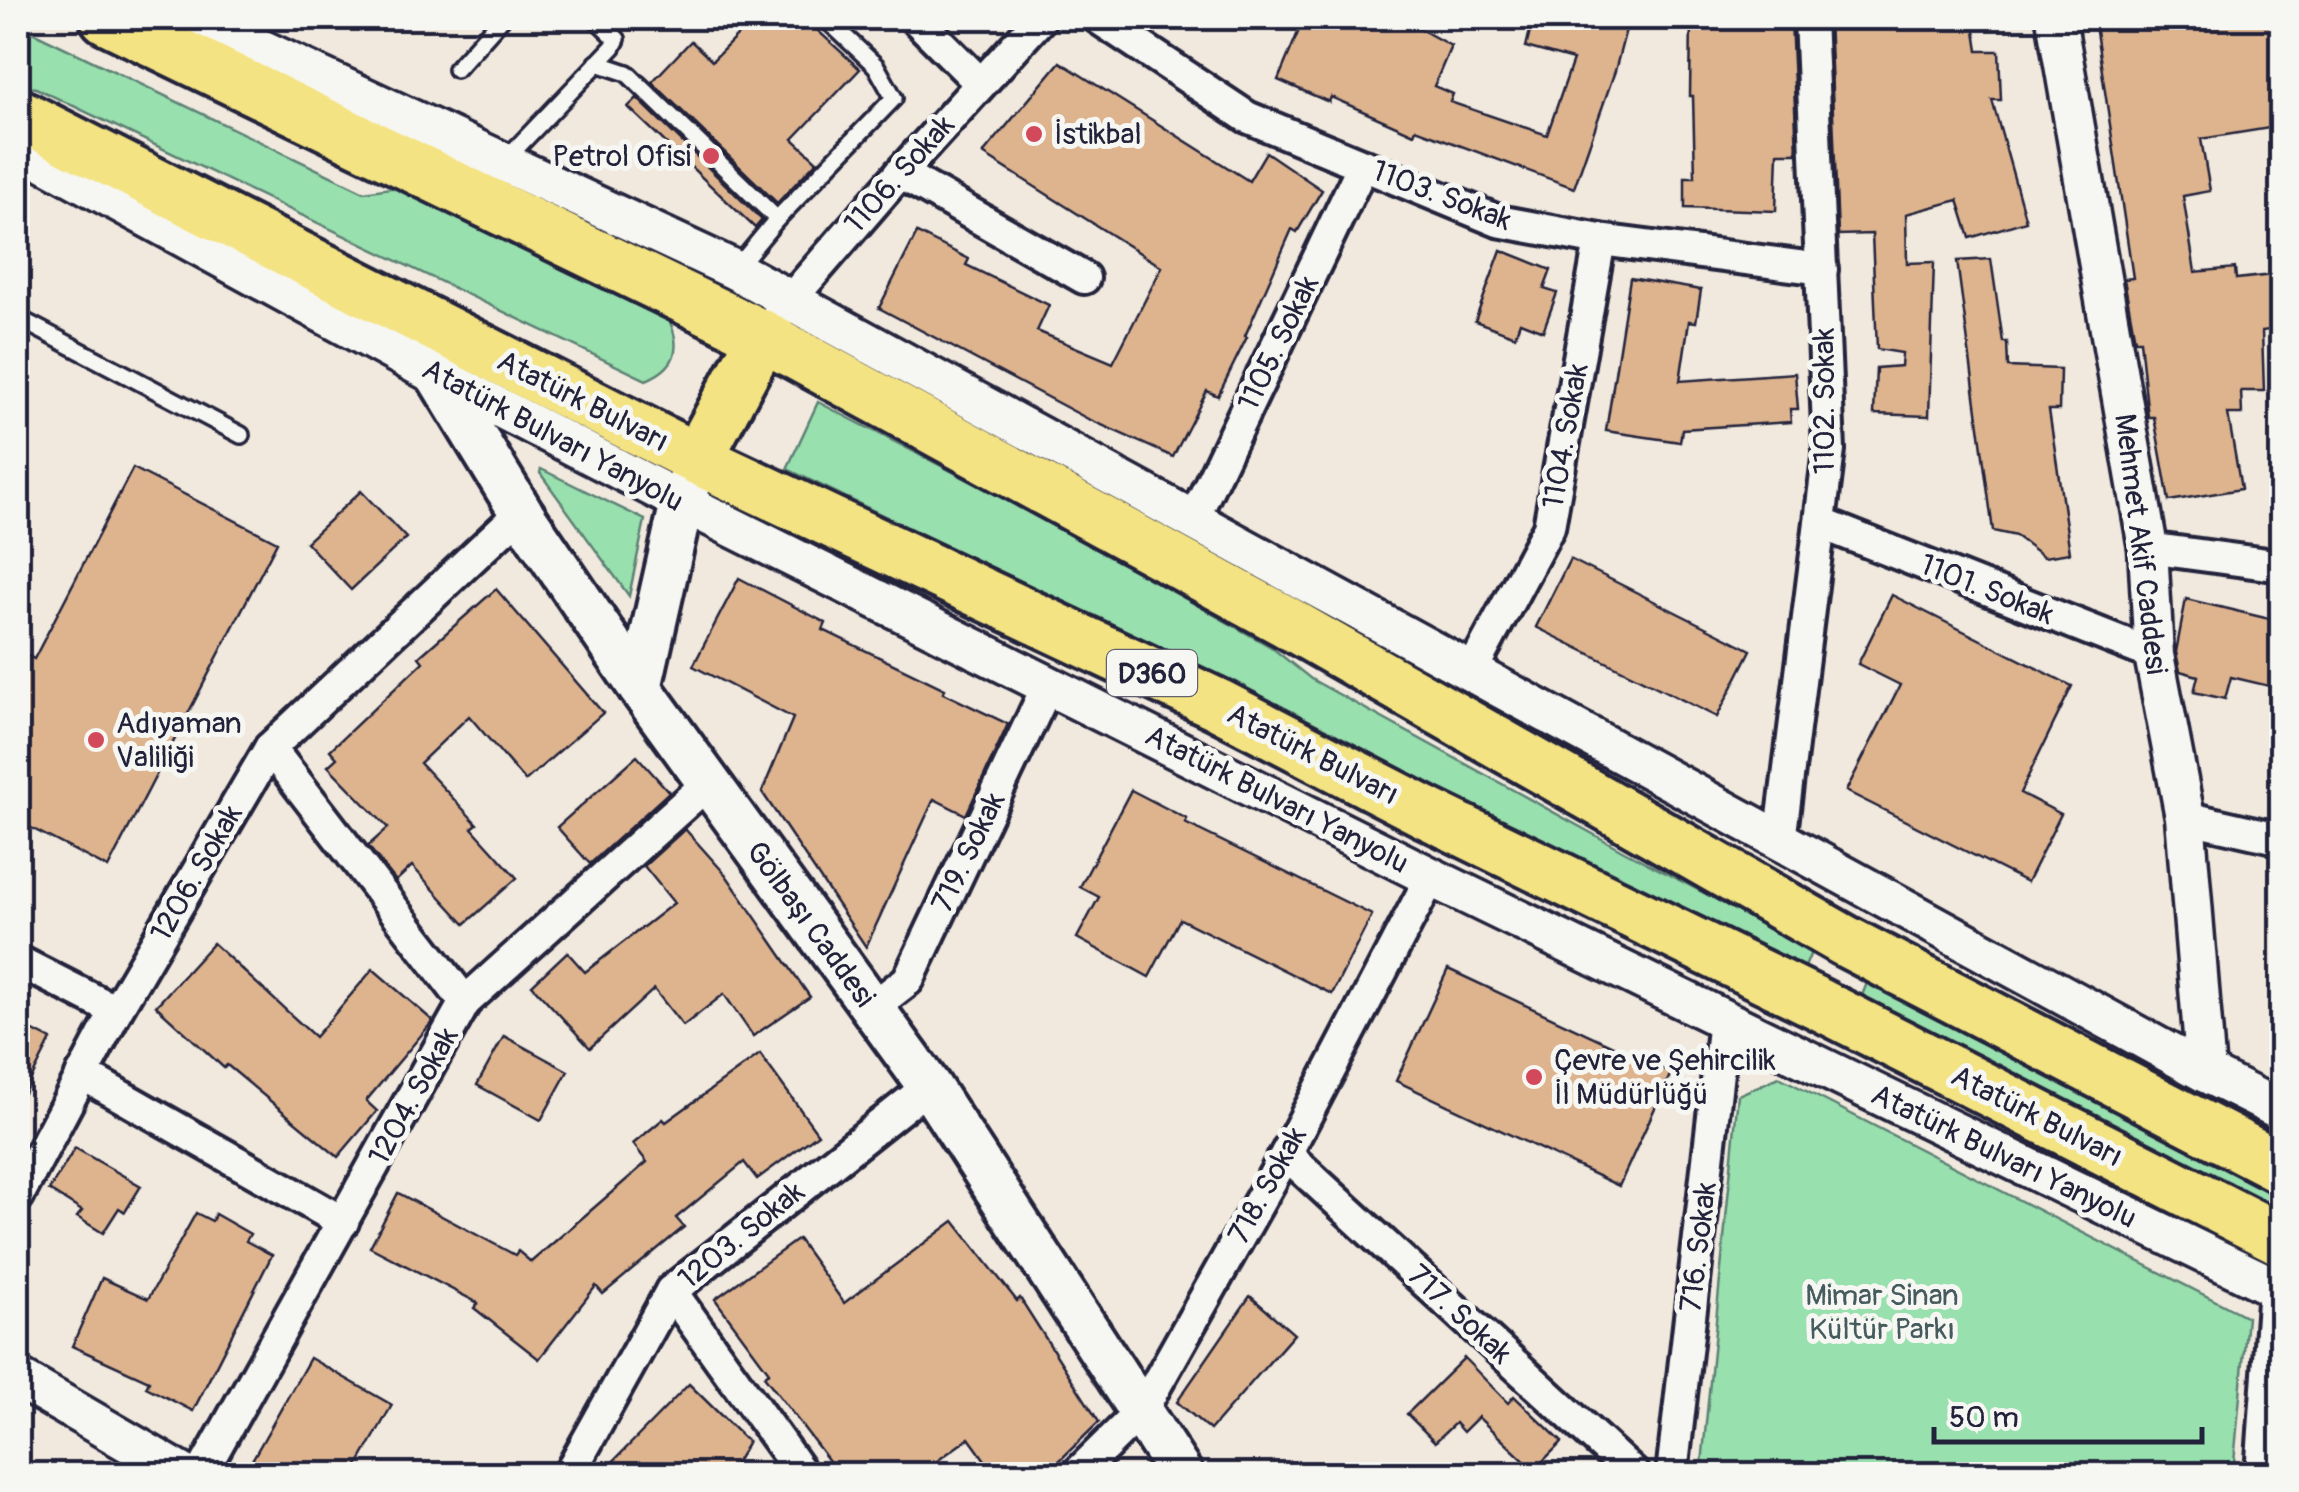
<svg xmlns="http://www.w3.org/2000/svg" width="2299" height="1492" viewBox="0 0 2299 1492" font-family="Pangolin,sans-serif">
<rect width="100%" height="100%" fill="#f1e9de"/>
<filter id="ink" filterUnits="userSpaceOnUse"><feTurbulence type="fractalNoise" baseFrequency=".01" numOctaves="2"/><feDisplacementMap in="SourceGraphic" scale="20" xChannelSelector="R" yChannelSelector="G"/><feConvolveMatrix kernelMatrix="1 2 1 2 8 2 1 2 1" color-interpolation-filters="sRGB"/></filter>
<g filter="url(#ink)">
<g fill="#98e0ae" stroke="#5d8174" stroke-width="2.5">
<path d="M18 25 364 192 397 187 670 322C682 350 675 368 646 380L36 88 18 85Z"/>
<polygon points="818,402 1051,523 1271,647 1311,679 1624,851 1812,950 1805,967 1290,724 1229,682 787,469"/>
<polygon points="541,469 645,520 629,596 540,473"/>
<polygon points="1869,978 2281,1190 2281,1216 1861,998"/>
<polygon points="1779,1077 2247,1317 2233,1474 1701,1474 1738,1095"/>
</g>
<g fill="#deb48f" stroke="#22223b" stroke-width="2.5">
<polygon points="755,18 804,18 860,69 793,139 817,161 777,203 652,82 691,41 712,61"/>
<polygon points="1304,18 1400,18 1451,46 1434,86 1453,94 1450,102 1547,135 1573,60 1526,47 1533,18 1629,18 1615,71 1574,188 1416,129 1414,134 1331,97 1329,102 1278,80"/>
<polygon points="1691,18 1791,18 1797,153 1778,153 1776,211 1685,208 1685,177 1695,177 1693,96 1690,96"/>
<polygon points="1829,18 1973,18 1978,51 1999,51 2001,100 1992,100 2026,221 1970,238 1958,200 1906,214 1907,263 1934,262 1929,416 1874,414 1876,368 1901,366 1902,353 1877,349 1872,234 1838,235"/>
<polygon points="2094,18 2282,18 2282,126 2201,139 2210,191 2183,196 2195,272 2235,268 2236,279 2282,274 2282,328 2262,331 2264,391 2241,391 2242,414 2228,414 2241,489 2169,501 2154,417 2148,417 2140,340 2135,340 2124,279 2133,278"/>
<polygon points="1060,62 1249,181 1266,152 1322,190 1297,232 1292,229 1245,336 1247,337 1218,396 1207,391 1173,457 1088,419 879,308 917,233 969,259 966,265 1049,305 1037,331 1113,363 1162,267 983,154"/>
<polygon points="637,98 762,220 755,228 628,107"/>
<polygon points="1501,250 1551,270 1544,289 1557,293 1543,331 1520,322 1515,336 1475,321"/>
<polygon points="1991,259 2003,342 2007,342 2008,367 2060,369 2059,410 2049,410 2070,553 2044,557 2016,536 1993,531 1957,261"/>
<polygon points="1630,278 1701,290 1696,322 1689,321 1680,381 1795,373 1798,409 1790,409 1791,422 1682,429 1680,442 1606,431"/>
<polygon points="133,468 277,542 108,868 18,821 18,650 34,659"/>
<polygon points="361,491 406,538 351,590 306,542"/>
<polygon points="1570,559 1751,650 1717,717 1536,627"/>
<polygon points="739,578 826,623 823,630 945,689 943,693 1008,724 966,815 934,799 866,947 762,792 793,718 693,666"/>
<polygon points="496,589 603,713 525,781 469,716 420,763 477,824 472,828 517,878 465,924 412,866 396,881 368,846 388,828 328,766 337,758 330,750 423,662 419,657"/>
<polygon points="1892,595 2072,686 2020,793 2061,814 2027,882 1846,791 1900,685 1858,664"/>
<polygon points="2186,599 2282,622 2282,689 2231,677 2225,699 2194,692 2198,676 2180,671 2176,652"/>
<polygon points="637,756 669,792 590,864 557,827"/>
<polygon points="1131,790 1187,819 1185,823 1372,915 1332,994 1180,919 1149,977 1077,938 1099,897 1080,887"/>
<polygon points="685,829 726,875 810,997 753,1036 724,994 683,1026 654,989 590,1048 532,985 567,952 585,972 674,903 644,866"/>
<polygon points="213,943 315,1037 373,969 433,1021 366,1101 377,1111 338,1157 227,1065 224,1068 156,1006"/>
<polygon points="1448,969 1671,1073 1619,1186 1396,1081"/>
<polygon points="18,1023 51,1040 18,1105"/>
<polygon points="504,1036 568,1071 541,1120 477,1085"/>
<polygon points="760,1054 818,1134 757,1179 744,1162 676,1218 684,1227 603,1294 596,1286 539,1359 474,1308 478,1303 370,1247 398,1193 515,1255 518,1251 531,1262 647,1162 633,1144 663,1119 666,1122"/>
<polygon points="75,1148 141,1186 125,1212 119,1208 103,1233 77,1217 82,1211 49,1190"/>
<polygon points="196,1213 212,1221 215,1214 250,1234 246,1241 272,1255 193,1411 146,1387 149,1381 72,1346 102,1278 148,1299"/>
<polygon points="954,1221 1017,1301 1020,1298 1099,1422 1046,1474 995,1474 969,1438 919,1474 839,1474 764,1376 769,1372 715,1299 798,1239 844,1303"/>
<polygon points="1250,1296 1294,1334 1210,1430 1177,1402"/>
<polygon points="310,1358 392,1405 353,1474 274,1474 251,1462"/>
<polygon points="1464,1358 1508,1403 1514,1396 1562,1442 1534,1470 1478,1417 1463,1432 1455,1423 1435,1442 1407,1414"/>
<polygon points="689,1384 748,1442 729,1474 601,1474"/>
</g>
<g fill="none" stroke-linecap="round" stroke-linejoin="round">
<defs>
<g id="service">
<polyline points="597,63 627,73 777,219"/>
<polyline points="456,69 502,18"/>
<polyline points="505,160 613,47 617,39 595,18"/>
<polyline points="735,270 777,219 894,98 876,66 825,18"/>
<polyline points="18,318 241,435"/>
</g>
<g id="minor">
<polyline points="915,18 980,83"/>
<polyline points="1098,18 1247,117 1498,221 1600,240 1822,269"/>
<polyline points="900,173 1084,278"/>
<polyline points="778,314 900,173 1041,18"/>
<polyline points="1193,520 1363,165"/>
<polyline points="1820,523 2154,655"/>
<polyline points="2148,548 2282,566"/>
<polyline points="1470,674 1549,527 1600,240"/>
<polyline points="270,748 465,1002"/>
<polyline points="2185,817 2282,839"/>
<polyline points="1780,841 1829,450 1810,18"/>
<polyline points="18,961 116,1011"/>
<polyline points="873,1007 908,980 1048,685"/>
<polyline points="82,1074 343,1222"/>
<polyline points="1286,1154 1634,1474"/>
<polyline points="18,1196 116,1011 270,748 521,512"/>
<polyline points="671,1291 802,1474"/>
<polyline points="201,1474 465,1002 708,783"/>
<polyline points="569,1474 671,1291 929,1086"/>
<polyline points="1077,1474 1142,1410 1286,1154 1431,877"/>
<polyline points="1672,1474 1724,1020"/>
<polyline points="2261,1474 2274,1287"/>
</g>
<g id="tertiary">
<polyline points="194,18 735,270 2206,1073 2282,1111"/>
<polyline points="2056,18 2148,548 2154,655 2185,817 2206,1073"/>
<polyline points="18,147 438,376 682,502 1431,877 2282,1291"/>
<polyline points="18,1378 183,1474"/>
</g>
<g id="secondary">
<polyline points="438,376 521,512 640,688 929,1086 1181,1474"/>
<polyline points="640,688 682,502 697,459"/>
</g>
<g id="trunk">
<polyline points="106,18 763,336 1285,621 1845,941 2282,1168"/>
<polyline points="18,114 697,459 1217,704 1427,813 1817,1003 2282,1240"/>
<polyline points="697,459 763,336"/>
</g>
</defs>
<use href="#service" stroke="#22223b" stroke-width="22"/>
<use href="#minor" stroke="#22223b" stroke-width="38"/>
<use href="#tertiary" stroke="#22223b" stroke-width="45"/>
<use href="#secondary" stroke="#22223b" stroke-width="50"/>
<use href="#trunk" stroke="#22223b" stroke-width="58"/>
<use href="#service" stroke="#f6f6f2" stroke-width="15"/>
<use href="#minor" stroke="#f6f6f2" stroke-width="30"/>
<use href="#tertiary" stroke="#f6f6f2" stroke-width="38"/>
<use href="#secondary" stroke="#f6f6f2" stroke-width="42"/>
<use href="#trunk" stroke="#f4e382" stroke-width="50"/>
</g>
</g>
<g fill="#d1495b" stroke="#f6f6f2" stroke-width="4">
<circle cx="1034" cy="134" r="10"/>
<circle cx="711" cy="156" r="10"/>
<circle cx="96" cy="740" r="10"/>
<circle cx="1534" cy="1077" r="10"/>
</g>
<g text-anchor="middle" stroke-width="10" stroke-linejoin="round" paint-order="stroke">
<rect fill="#f6f6f2" stroke="#626272" stroke-width="2.5" x="1107" y="650" width="90" height="46" rx="8"/>
<g font-size="28" font-weight="bold" fill="#22223b">
<text x="1152" y="683">D360</text>
</g>
<g font-size="30" fill="#22223b" stroke="#f6f6f2" text-anchor="start">
<text x="1054" y="144">İstikbal</text>
<text x="691" y="166" text-anchor="end">Petrol Ofisi</text>
<text x="116" y="733">Adıyaman<tspan x="116" dy="34">Valiliği</tspan></text>
<text x="1554" y="1070">Çevre ve Şehircilik<tspan x="1554" dy="34">İl Müdürlüğü</tspan></text>
</g>
<g font-size="30" fill="#22223b" stroke="#f6f6f2">
<text transform="translate(899 174) rotate(-48)" y="10">1106. Sokak</text>
<text transform="translate(1442 195) rotate(21)" y="10">1103. Sokak</text>
<text transform="translate(1278 343) rotate(-64)" y="10">1105. Sokak</text>
<text transform="translate(583 401) rotate(27)" y="10">Atatürk Bulvarı</text>
<text transform="translate(1824 401) rotate(-90)" y="10">1102. Sokak</text>
<text transform="translate(553 435) rotate(28)" y="10">Atatürk Bulvarı Yanyolu</text>
<text transform="translate(1565 436) rotate(-80)" y="10">1104. Sokak</text>
<text transform="translate(2141 544) rotate(83)" y="10">Mehmet Akif Caddesi</text>
<text transform="translate(1987 589) rotate(22)" y="10">1101. Sokak</text>
<text transform="translate(1313 754) rotate(27)" y="10">Atatürk Bulvarı</text>
<text transform="translate(1277 799) rotate(27)" y="10">Atatürk Bulvarı Yanyolu</text>
<text transform="translate(968 852) rotate(-64)" y="10">719. Sokak</text>
<text transform="translate(196 873) rotate(-60)" y="10">1206. Sokak</text>
<text transform="translate(811 924) rotate(54)" y="10">Gölbaşı Caddesi</text>
<text transform="translate(413 1096) rotate(-61)" y="10">1204. Sokak</text>
<text transform="translate(2037 1116) rotate(27)" y="10">Atatürk Bulvarı</text>
<text transform="translate(2004 1156) rotate(26)" y="10">Atatürk Bulvarı Yanyolu</text>
<text transform="translate(1267 1185) rotate(-61)" y="10">718. Sokak</text>
<text transform="translate(741 1235) rotate(-39)" y="10">1203. Sokak</text>
<text transform="translate(1698 1247) rotate(-83)" y="10">716. Sokak</text>
<text transform="translate(1460 1314) rotate(43)" y="10">717. Sokak</text>
</g>
<g font-size="30" fill="#455b5e" stroke="#f6f6f2">
<text x="1882" y="1305">Mimar Sinan<tspan x="1882" dy="34">Kültür Parkı</tspan></text>
</g>
</g>
<rect width="2299" height="1492" fill="none" stroke="#f6f6f2" stroke-width="60"/>
<rect x="30" y="30" width="2239" height="1432" fill="none" stroke="#22223b" stroke-width="4" filter="url(#ink)"/>
<path d="M1934 1427v15h268v-15" fill="none" stroke="#22223b" stroke-width="5"/>
<text x="1949" y="1427" font-size="30" fill="#22223b" stroke="#f6f6f2" stroke-width="8" paint-order="stroke">50 m</text>
</svg>
